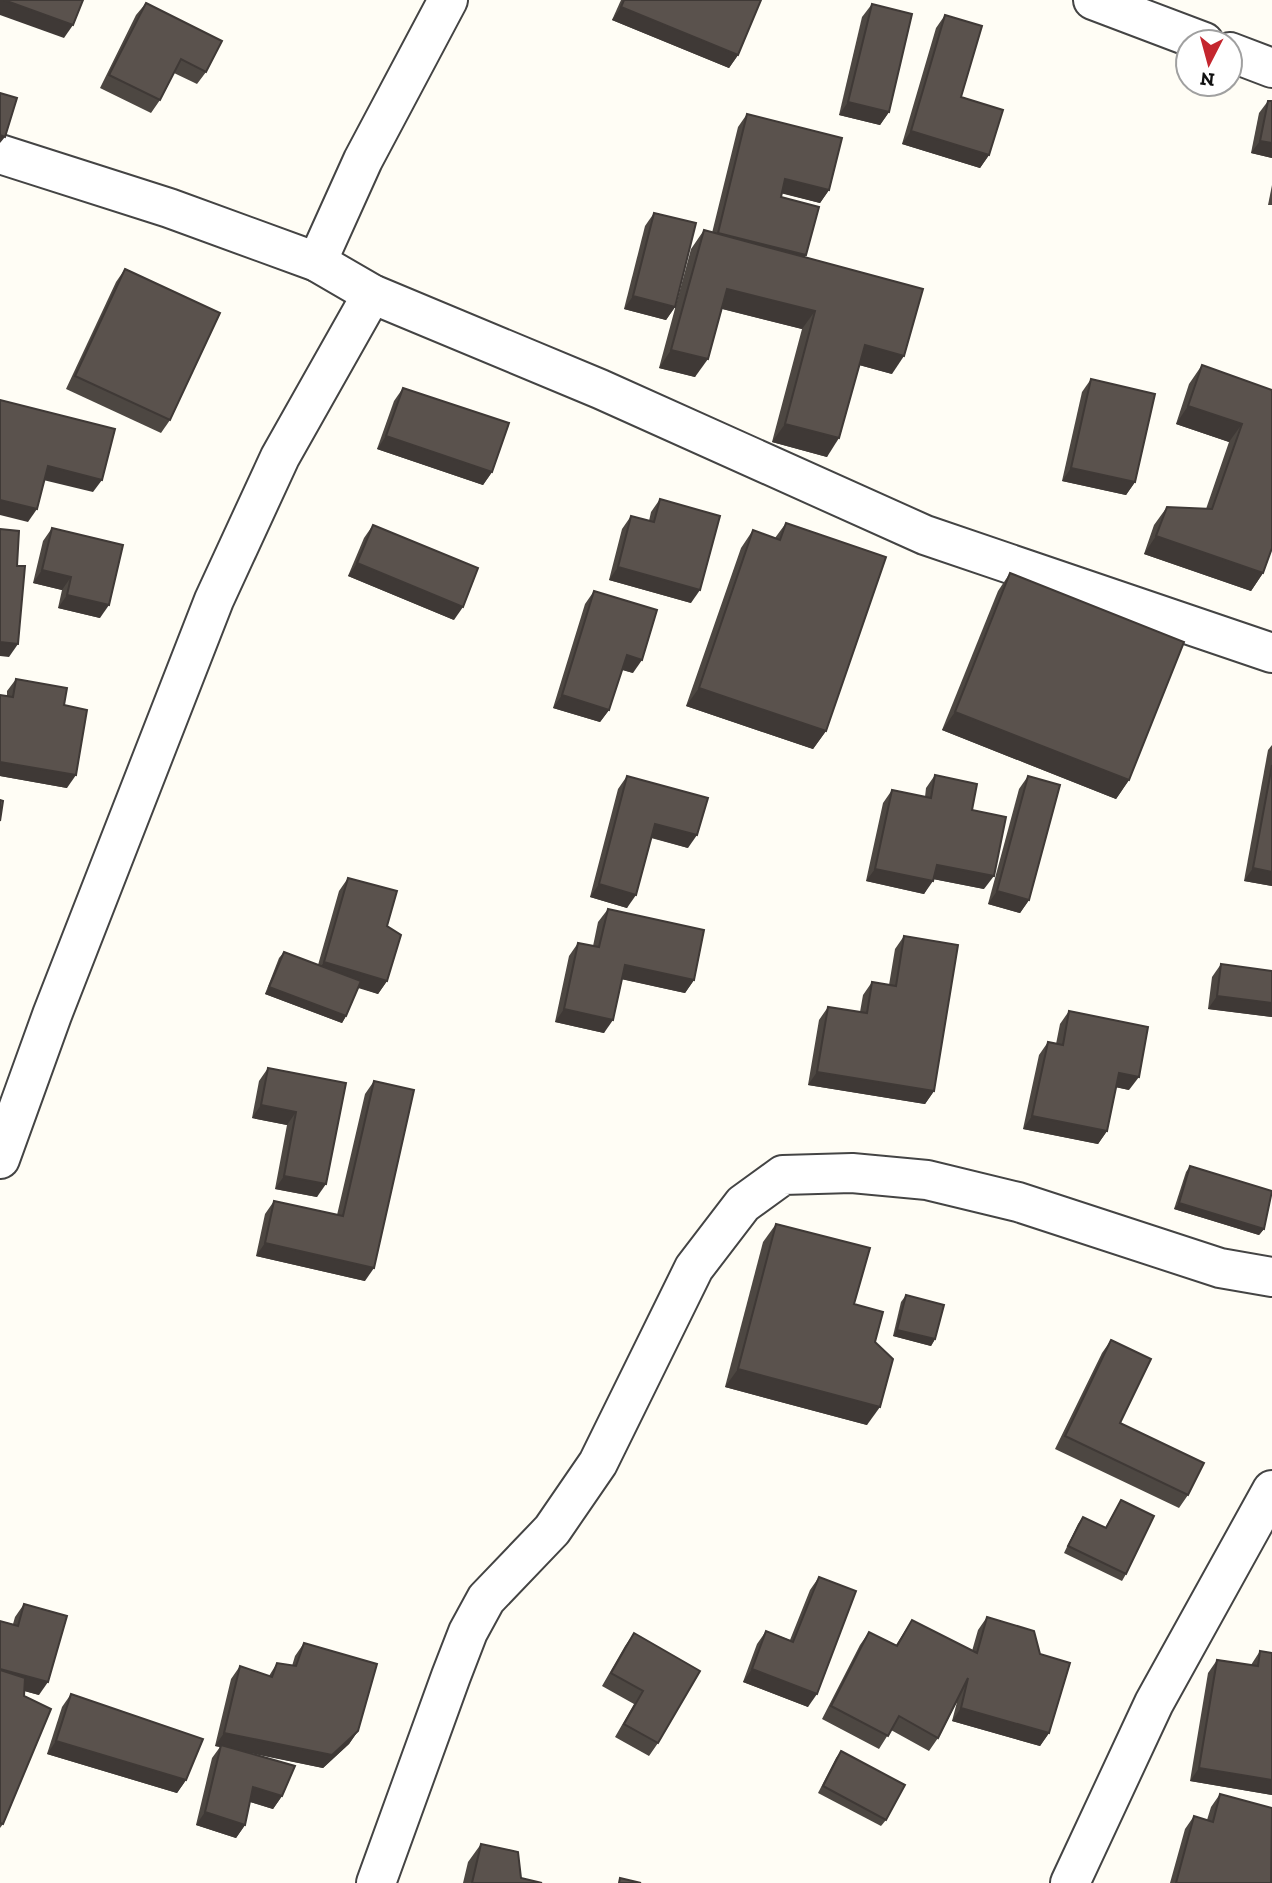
<svg xmlns="http://www.w3.org/2000/svg" width="1272" height="1883" viewBox="0 0 1272 1883" font-family="'Zilla Slab',serif">
<rect width="100%" height="100%" fill="#fffdf5"/>
<g fill="none" stroke-linecap="round" stroke-linejoin="round">
<defs>
<g id="street">
<polyline points="1093,0 1204,42"/>
<polyline points="1230,52 1272,68"/>
<polyline points="0,154 169,208 317,262 372,294 600,389 925,535 1272,653"/>
<polyline points="317,262 363,160 448,0"/>
<polyline points="0,1159 52,1015 214,600 280,457 372,294"/>
<polyline points="376,1883 451,1676 468,1632 486,1599 552,1530 598,1463 694,1268 743,1204 783,1175 852,1173 927,1180 1018,1202 1220,1268 1272,1277"/>
<polyline points="1070,1883 1154,1703 1272,1490"/>
</g>
</defs>
<use href="#street" stroke="#444" stroke-width="42"/>
<use href="#street" stroke="#fff" stroke-width="38"/>
</g>
<g fill="#4d4742">
<polygon points="621,0 761,0 738,55 729,68 612,20"/>
<polygon points="146,3 206,72 197,84 174,73 160,100 151,113 100,88 136,15"/>
<polygon points="872,4 889,112 880,125 839,115 862,17"/>
<polygon points="945,15 961,97 989,155 980,168 902,144 936,28"/>
<polygon points="1268,101 1272,158 1251,153 1259,113"/>
<polygon points="747,114 829,190 820,203 782,193 781,197 806,255 805,257 892,374 859,365 827,457 772,442 802,329 722,309 695,377 659,368 691,249 704,230 712,233 738,127"/>
<polygon points="1272,185 1272,205 1268,205"/>
<polygon points="654,213 675,307 666,320 624,309 645,226"/>
<polygon points="125,269 170,420 161,433 66,389 116,282"/>
<polygon points="1202,365 1272,390 1263,573 1251,591 1144,554 1154,525 1167,507 1206,509 1229,442 1176,424 1189,384"/>
<polygon points="1091,379 1135,482 1126,495 1062,481 1082,392"/>
<polygon points="403,388 492,472 483,485 377,449 394,401"/>
<polygon points="660,499 691,603 609,580 622,529 631,516 649,521 651,512"/>
<polygon points="786,523 826,731 813,749 686,706 741,548 753,530 775,538"/>
<polygon points="373,525 454,620 348,576 364,538"/>
<polygon points="52,528 100,618 58,608 62,590 33,583 43,541"/>
<polygon points="1010,573 1129,780 1116,799 942,730 998,591"/>
<polygon points="594,591 633,673 622,670 609,710 600,722 553,708 585,604"/>
<polygon points="16,679 64,705 67,788 0,776 0,695 7,696 7,691"/>
<polygon points="1272,745 1272,886 1244,881 1268,750"/>
<polygon points="935,775 972,810 984,889 933,879 924,894 866,881 883,803 892,790 925,797 926,788"/>
<polygon points="627,776 688,848 651,838 627,908 590,897 618,789"/>
<polygon points="1028,776 1029,900 1020,913 988,904 1019,789"/>
<polygon points="348,878 387,926 387,981 378,994 358,987 346,1016 342,1023 265,994 279,958 284,952 318,965 339,891"/>
<polygon points="608,909 694,980 685,993 622,979 604,1033 555,1022 569,956 578,943 593,946 598,922"/>
<polygon points="904,936 934,1091 925,1104 808,1085 819,1020 828,1007 860,1012 863,995 872,982 889,985 895,949"/>
<polygon points="1221,964 1272,971 1272,1017 1208,1009 1212,977"/>
<polygon points="1069,1011 1129,1090 1116,1087 1107,1131 1098,1144 1023,1129 1039,1055 1048,1042 1056,1044 1060,1024"/>
<polygon points="268,1068 346,1083 317,1197 275,1189 287,1125 252,1118 259,1081"/>
<polygon points="374,1081 365,1281 256,1256 265,1214 274,1201 337,1215 365,1094"/>
<polygon points="1190,1166 1264,1229 1259,1235 1174,1209 1186,1172"/>
<polygon points="776,1224 854,1304 875,1342 867,1425 725,1387 763,1242"/>
<polygon points="906,1295 935,1339 931,1346 893,1336 901,1302"/>
<polygon points="1111,1340 1120,1423 1188,1495 1179,1508 1055,1449 1102,1353"/>
<polygon points="1121,1500 1126,1574 1122,1581 1064,1553 1078,1524 1083,1517 1105,1528"/>
<polygon points="819,1577 808,1707 743,1682 757,1644 766,1631 790,1640 810,1590"/>
<polygon points="24,1604 39,1695 24,1691 3,1824 0,1828 0,1621 13,1624 15,1617"/>
<polygon points="987,1617 1049,1733 1040,1746 952,1721 957,1702 938,1738 929,1751 891,1730 879,1749 822,1719 860,1645 869,1632 896,1645 912,1620 972,1651 978,1630"/>
<polygon points="634,1633 658,1743 649,1756 615,1737 634,1704 602,1686 625,1646"/>
<polygon points="304,1643 358,1731 349,1744 323,1768 247,1752 282,1796 273,1809 250,1802 245,1825 236,1838 196,1825 212,1758 220,1747 215,1746 231,1679 240,1666 269,1676 277,1663 292,1666 295,1656"/>
<polygon points="1260,1651 1272,1795 1190,1781 1208,1673 1217,1660 1251,1665"/>
<polygon points="71,1694 186,1780 177,1793 47,1754 62,1707"/>
<polygon points="841,1751 886,1820 881,1826 818,1793 836,1758"/>
<polygon points="1220,1794 1271,1883 1170,1883 1185,1829 1194,1816 1207,1820 1211,1807"/>
<polygon points="481,1844 521,1878 542,1883 463,1883 468,1862"/>
</g>
<g fill="#3f3936">
<polygon points="0,0 4,0 73,25 64,38 0,15"/>
<polygon points="621,7 738,55 729,68 612,20"/>
<polygon points="848,102 889,112 880,125 839,115"/>
<polygon points="911,131 989,155 980,168 902,144"/>
<polygon points="0,135 5,137 0,143"/>
<polygon points="1260,141 1272,143 1272,158 1251,153"/>
<polygon points="785,179 829,190 820,203 776,192"/>
<polygon points="718,233 806,255 797,268 709,246"/>
<polygon points="727,289 815,311 802,329 715,307"/>
<polygon points="633,296 675,307 666,320 624,309"/>
<polygon points="865,345 904,356 892,374 852,363"/>
<polygon points="671,350 708,359 695,377 659,368"/>
<polygon points="1188,406 1242,424 1229,442 1176,424"/>
<polygon points="785,424 839,438 827,457 772,442"/>
<polygon points="386,436 492,472 483,485 377,449"/>
<polygon points="48,466 102,480 93,492 39,479"/>
<polygon points="1071,468 1135,482 1126,495 1062,481"/>
<polygon points="0,500 37,509 28,522 0,515"/>
<polygon points="1156,536 1263,573 1251,591 1144,554"/>
<polygon points="357,563 463,607 454,620 348,576"/>
<polygon points="618,567 700,590 691,603 609,580"/>
<polygon points="42,570 71,577 62,590 33,583"/>
<polygon points="67,595 109,605 100,618 58,608"/>
<polygon points="0,642 18,644 9,657 0,656"/>
<polygon points="627,655 642,660 633,673 617,668"/>
<polygon points="699,688 826,731 813,749 686,706"/>
<polygon points="562,695 609,710 600,722 553,708"/>
<polygon points="955,712 1129,780 1116,799 942,730"/>
<polygon points="0,762 76,775 67,788 0,776"/>
<polygon points="655,824 697,835 688,848 646,836"/>
<polygon points="937,865 994,876 984,889 928,878"/>
<polygon points="1253,868 1272,872 1272,886 1244,881"/>
<polygon points="875,869 933,881 924,894 866,881"/>
<polygon points="599,884 636,895 627,908 590,897"/>
<polygon points="997,891 1029,900 1020,913 988,904"/>
<polygon points="324,962 387,981 378,994 315,975"/>
<polygon points="625,965 694,980 685,993 616,978"/>
<polygon points="269,987 346,1016 342,1023 265,994"/>
<polygon points="1217,996 1272,1003 1272,1017 1208,1009"/>
<polygon points="564,1009 613,1020 604,1033 555,1022"/>
<polygon points="817,1072 934,1091 925,1104 808,1085"/>
<polygon points="1119,1073 1139,1077 1129,1090 1110,1086"/>
<polygon points="261,1105 296,1112 287,1125 252,1118"/>
<polygon points="1032,1116 1107,1131 1098,1144 1023,1129"/>
<polygon points="284,1176 326,1184 317,1197 275,1189"/>
<polygon points="1179,1203 1264,1229 1259,1235 1174,1209"/>
<polygon points="265,1243 374,1268 365,1281 256,1256"/>
<polygon points="897,1330 935,1339 931,1346 893,1336"/>
<polygon points="738,1369 880,1407 867,1425 725,1387"/>
<polygon points="0,1669 48,1682 39,1695 0,1684"/>
<polygon points="752,1669 817,1694 808,1707 743,1682"/>
<polygon points="961,1708 1049,1733 1040,1746 952,1721"/>
<polygon points="358,1731 349,1744 323,1768 215,1746 224,1733"/>
<polygon points="56,1741 186,1780 177,1793 47,1754"/>
<polygon points="1199,1768 1272,1780 1272,1795 1190,1781"/>
<polygon points="253,1787 282,1796 273,1809 244,1800"/>
<polygon points="205,1812 245,1825 236,1838 196,1825"/>
</g>
<g fill="#5a524d" stroke="#3f3936" stroke-width="2">
<polygon points="4,0 83,0 73,25"/>
<polygon points="624,0 761,0 738,55 621,7"/>
<polygon points="146,3 222,41 206,72 181,59 160,100 109,75"/>
<polygon points="872,4 912,14 889,112 848,102"/>
<polygon points="945,15 982,26 961,97 1003,110 989,155 911,131"/>
<polygon points="0,93 17,98 5,137 0,135"/>
<polygon points="1268,101 1272,101 1272,143 1260,141"/>
<polygon points="747,114 842,138 829,190 785,179 781,197 819,207 806,255 718,233"/>
<polygon points="654,213 696,223 675,307 633,296"/>
<polygon points="704,230 923,289 904,356 865,345 839,438 785,424 815,311 727,289 708,359 671,350"/>
<polygon points="125,269 220,313 170,420 75,376"/>
<polygon points="1202,365 1272,390 1272,548 1263,573 1156,536 1167,507 1212,509 1242,424 1188,406"/>
<polygon points="1091,379 1155,394 1135,482 1071,468"/>
<polygon points="403,388 509,423 492,472 386,436"/>
<polygon points="0,400 115,429 102,480 48,466 37,509 0,500"/>
<polygon points="660,499 720,516 700,590 618,567 631,516 654,522"/>
<polygon points="786,523 886,557 826,731 699,688 753,530 780,540"/>
<polygon points="373,525 478,568 463,607 357,563"/>
<polygon points="52,528 123,545 109,605 67,595 71,577 42,570"/>
<polygon points="0,529 19,531 17,566 25,566 18,644 0,642"/>
<polygon points="1010,573 1184,642 1129,780 955,712"/>
<polygon points="594,591 657,610 642,660 627,655 609,710 562,695"/>
<polygon points="16,679 67,688 64,705 87,710 76,775 0,762 0,695 13,697"/>
<polygon points="1272,765 1272,872 1253,868"/>
<polygon points="935,775 977,784 972,810 1006,817 994,876 937,865 933,881 875,869 892,790 931,798"/>
<polygon points="627,776 708,798 697,835 655,824 636,895 599,884"/>
<polygon points="1028,776 1060,785 1029,900 997,891"/>
<polygon points="0,800 3,801 0,821"/>
<polygon points="348,878 397,891 387,926 401,935 387,981 324,962"/>
<polygon points="608,909 704,930 694,980 625,965 613,1020 564,1009 578,943 599,947"/>
<polygon points="904,936 958,945 934,1091 817,1072 828,1007 867,1013 872,982 896,986"/>
<polygon points="284,952 361,981 346,1016 269,987"/>
<polygon points="1221,964 1272,971 1272,1003 1217,996"/>
<polygon points="1069,1011 1148,1027 1139,1077 1119,1073 1107,1131 1032,1116 1048,1042 1063,1045"/>
<polygon points="268,1068 346,1083 326,1184 284,1176 296,1112 261,1105"/>
<polygon points="374,1081 414,1090 374,1268 265,1243 274,1201 343,1216"/>
<polygon points="1190,1166 1272,1191 1264,1229 1179,1203"/>
<polygon points="776,1224 870,1248 854,1304 883,1312 875,1342 893,1359 880,1407 738,1369"/>
<polygon points="906,1295 944,1305 935,1339 897,1330"/>
<polygon points="1111,1340 1151,1359 1120,1423 1204,1463 1188,1495 1065,1436"/>
<polygon points="1121,1500 1154,1516 1126,1574 1068,1546 1083,1517 1106,1528"/>
<polygon points="819,1577 856,1591 817,1694 752,1669 766,1631 793,1642"/>
<polygon points="24,1604 67,1616 48,1682 0,1669 0,1621 18,1626"/>
<polygon points="987,1617 1034,1631 1040,1654 1070,1663 1049,1733 961,1708 968,1678 938,1738 899,1716 888,1736 831,1706 869,1632 897,1646 912,1620 977,1653"/>
<polygon points="634,1633 700,1671 658,1743 624,1724 643,1691 611,1673"/>
<polygon points="304,1643 377,1664 358,1731 332,1755 224,1733 240,1666 272,1677 277,1663 296,1666"/>
<polygon points="1260,1651 1272,1653 1272,1780 1199,1768 1217,1660 1258,1666"/>
<polygon points="0,1670 25,1678 24,1696 51,1709 3,1824 0,1823"/>
<polygon points="71,1694 203,1739 186,1780 56,1741"/>
<polygon points="221,1745 295,1766 282,1796 253,1787 245,1825 205,1812"/>
<polygon points="841,1751 905,1785 886,1820 823,1786"/>
<polygon points="1220,1794 1272,1808 1271,1883 1176,1883 1194,1816 1213,1822"/>
<polygon points="481,1844 518,1852 521,1878 542,1883 472,1883"/>
<polygon points="620,1878 641,1883 619,1883"/>
</g>
<g transform="translate(1209 63) rotate(186)"><circle r="33" fill="#ffffff" stroke="#a0a0a0" stroke-width="2"/>
<path d="M0-5L12 26L0 18L-12 26Z" fill="#c4262e"/>
<text y="-10" font-size="19" font-weight="bold" text-anchor="middle" fill="#111111">N</text>
</g>
</svg>
